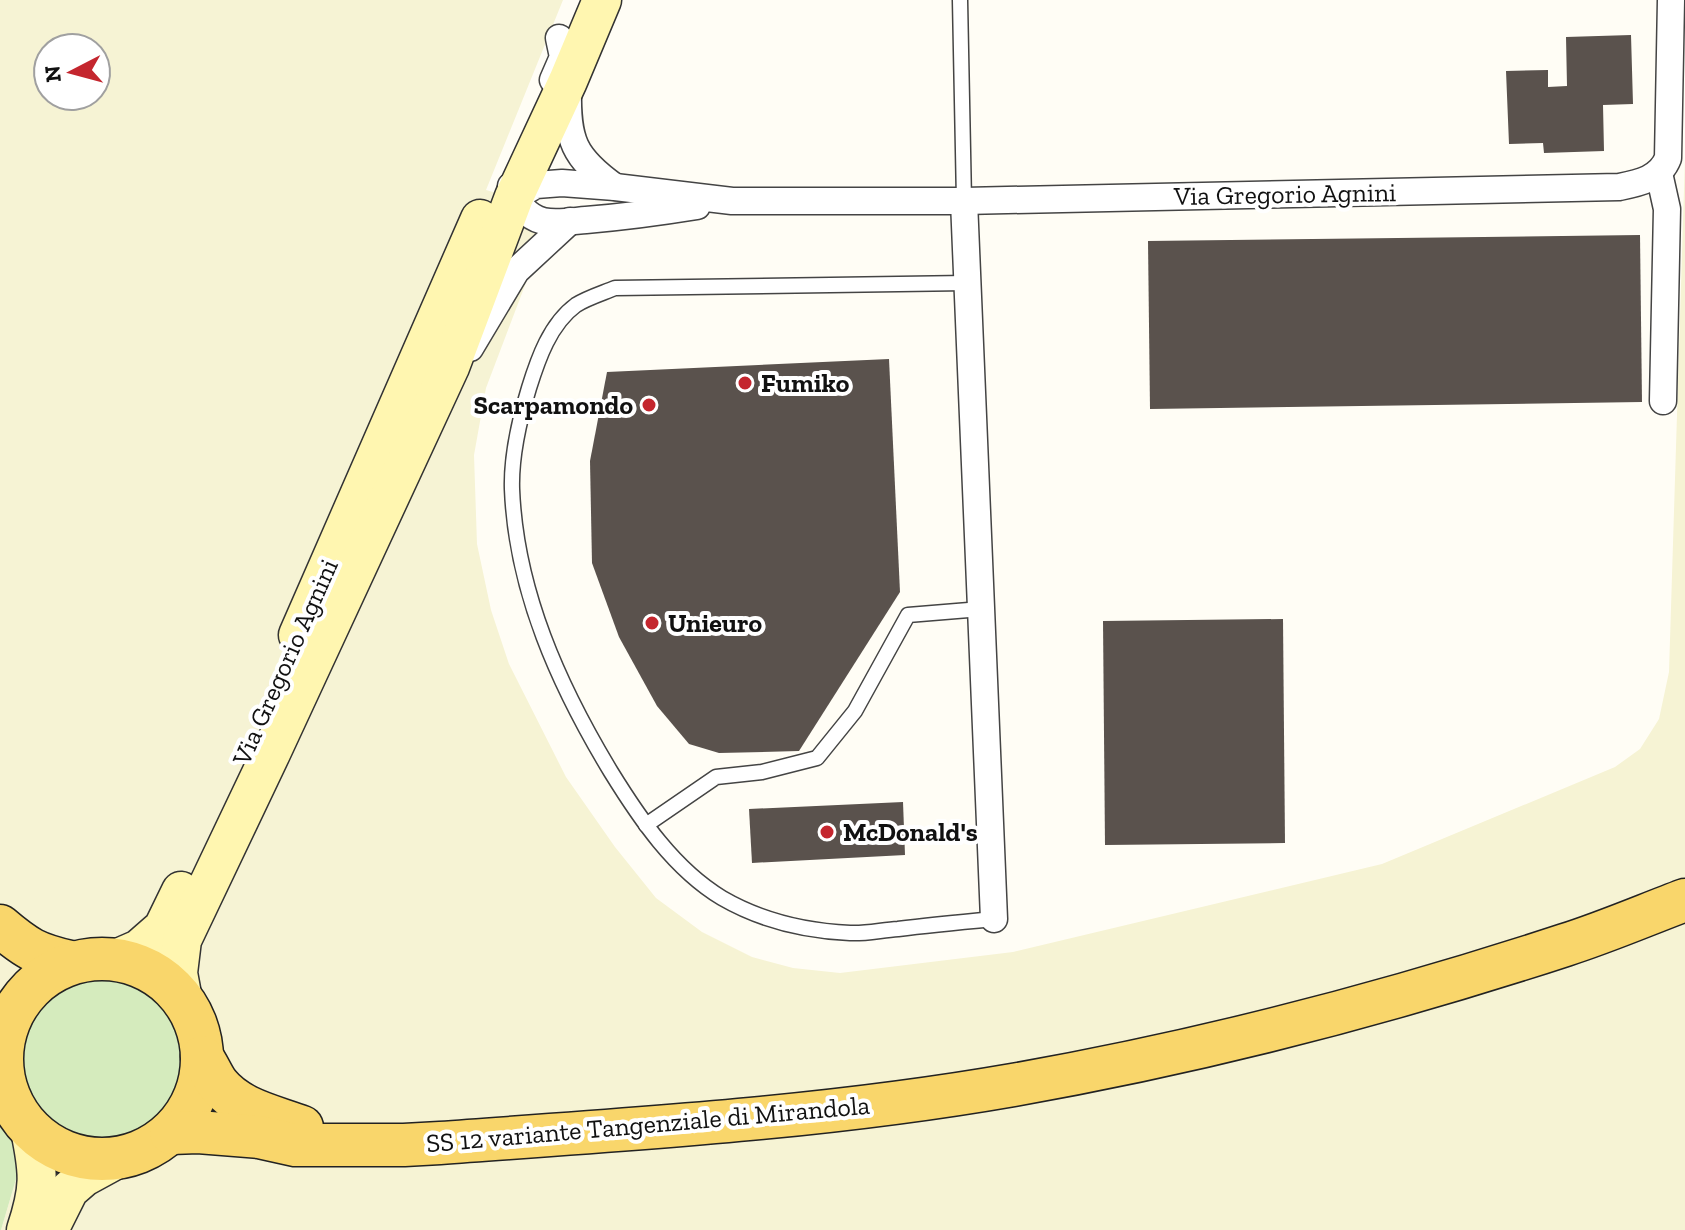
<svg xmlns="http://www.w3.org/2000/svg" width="1685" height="1230" viewBox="0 0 1685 1230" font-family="'Zilla Slab',serif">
<rect width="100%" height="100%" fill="#fffdf5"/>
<path fill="#f6f3d4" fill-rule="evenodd" d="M0 0H563L486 190 554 209 486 388 474 455 477 544 491 610 509 664 566 777 615 847 656 898 702 932 752 957 793 968 840 973 1013 952 1382 864 1615 767 1640 749 1659 719 1669 672 1685 157V1230H1L22 1159 0 1093ZM48 48H96V96H48Z"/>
<g fill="#d5ebbd">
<circle cx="104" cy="1059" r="80"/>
<polygon points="0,1093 22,1159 1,1230 0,1230"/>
</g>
<g fill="#5a524d">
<polygon points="1631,35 1633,104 1603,105 1604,151 1544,153 1543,143 1509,144 1506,71 1548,70 1548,87 1567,86 1566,37"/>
<polygon points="1640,235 1642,402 1150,409 1148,241"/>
<polygon points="889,359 900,592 799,751 719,753 689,744 657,706 619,637 592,563 590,461 607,372"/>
<polygon points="1283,619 1285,843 1105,845 1103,621"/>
<polygon points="903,802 905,855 752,863 749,809"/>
</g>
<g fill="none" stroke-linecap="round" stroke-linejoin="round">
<defs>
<g id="lane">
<polyline points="960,0 964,201"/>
<path d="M967 283 615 288C603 293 587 298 576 305 550 324 538 359 529 388 519 421 511 455 512 489 516 591 559 686 611 772 640 819 674 869 722 898 760 920 806 931 850 933 865 934 882 930 898 929 930 925 962 922 994 919"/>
<polyline points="646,825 716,777 762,772 817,758 855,711 908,615 981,609"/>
</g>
<g id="street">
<polyline points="553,80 563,57 559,38"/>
<path d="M568 89C567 140 573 157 615 187"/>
<polyline points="1659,173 1667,209 1663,401"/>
<path d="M511 186C515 202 527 217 543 221 556 224 573 221 586 220 623 217 660 212 697 206"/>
<path d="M510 200 536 185 562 183 615 187 732 201H964L1619 187C1639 183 1660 179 1668 158L1671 0"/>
<polyline points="964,201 994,919"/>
<polyline points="470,348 516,271 570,221"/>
</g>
<g id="secondary">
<polyline points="298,635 480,219"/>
<polyline points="116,959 139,949 163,928 181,891"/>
<polyline points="183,1000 178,973 182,940 271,753 450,367 514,197 568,81 602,0"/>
<path d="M26 1230C40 1188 39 1173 30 1130"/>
<polyline points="49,1230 69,1190 84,1177 117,1159"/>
</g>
<g id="primary">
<path d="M0 926C27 949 36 954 70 962"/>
<circle cx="102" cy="1059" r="100"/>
<path d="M202 1057C208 1065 212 1076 218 1084 239 1110 273 1116 302 1127"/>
<path d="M171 1133 198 1132 259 1137 295 1145H404L440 1143C632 1129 824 1118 1013 1085 1200 1052 1385 1004 1565 945 1606 932 1645 915 1685 900"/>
</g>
</defs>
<use href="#lane" stroke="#444" stroke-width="17"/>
<use href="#street" stroke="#444" stroke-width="29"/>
<use href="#secondary" stroke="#333" stroke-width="41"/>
<use href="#primary" stroke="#222" stroke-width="45"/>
<use href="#lane" stroke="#fff" stroke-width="14"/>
<use href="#street" stroke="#fff" stroke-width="26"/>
<use href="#secondary" stroke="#fff6b0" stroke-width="38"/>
<use href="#primary" stroke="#f9d66b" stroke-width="42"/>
</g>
<g fill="#c4262e" stroke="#fff" stroke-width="3">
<circle cx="745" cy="383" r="8"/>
<circle cx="649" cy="405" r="8"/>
<circle cx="652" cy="623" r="8"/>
<circle cx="827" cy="832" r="8"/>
</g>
<g text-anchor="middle" stroke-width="8" stroke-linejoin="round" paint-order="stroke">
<g font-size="26" fill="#111" stroke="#fff">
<text transform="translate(1285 194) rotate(-1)" y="9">Via Gregorio Agnini</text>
<text transform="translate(285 662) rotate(-66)" y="9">Via Gregorio Agnini</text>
<text transform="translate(648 1124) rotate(-5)" y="9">SS 12 variante Tangenziale di Mirandola</text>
</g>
<g font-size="26" font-weight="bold" fill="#111" stroke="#fff" text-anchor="start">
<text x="761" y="392">Fumiko</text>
<text x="633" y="414" text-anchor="end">Scarpamondo</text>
<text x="668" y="632">Unieuro</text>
<text x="843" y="841">McDonald's</text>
</g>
</g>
<g transform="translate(72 72) rotate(264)"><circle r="38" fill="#ffffff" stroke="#a0a0a0" stroke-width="2"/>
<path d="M0-6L14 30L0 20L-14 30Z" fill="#c4262e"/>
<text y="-12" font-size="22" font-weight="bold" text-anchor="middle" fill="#111111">N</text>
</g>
</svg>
